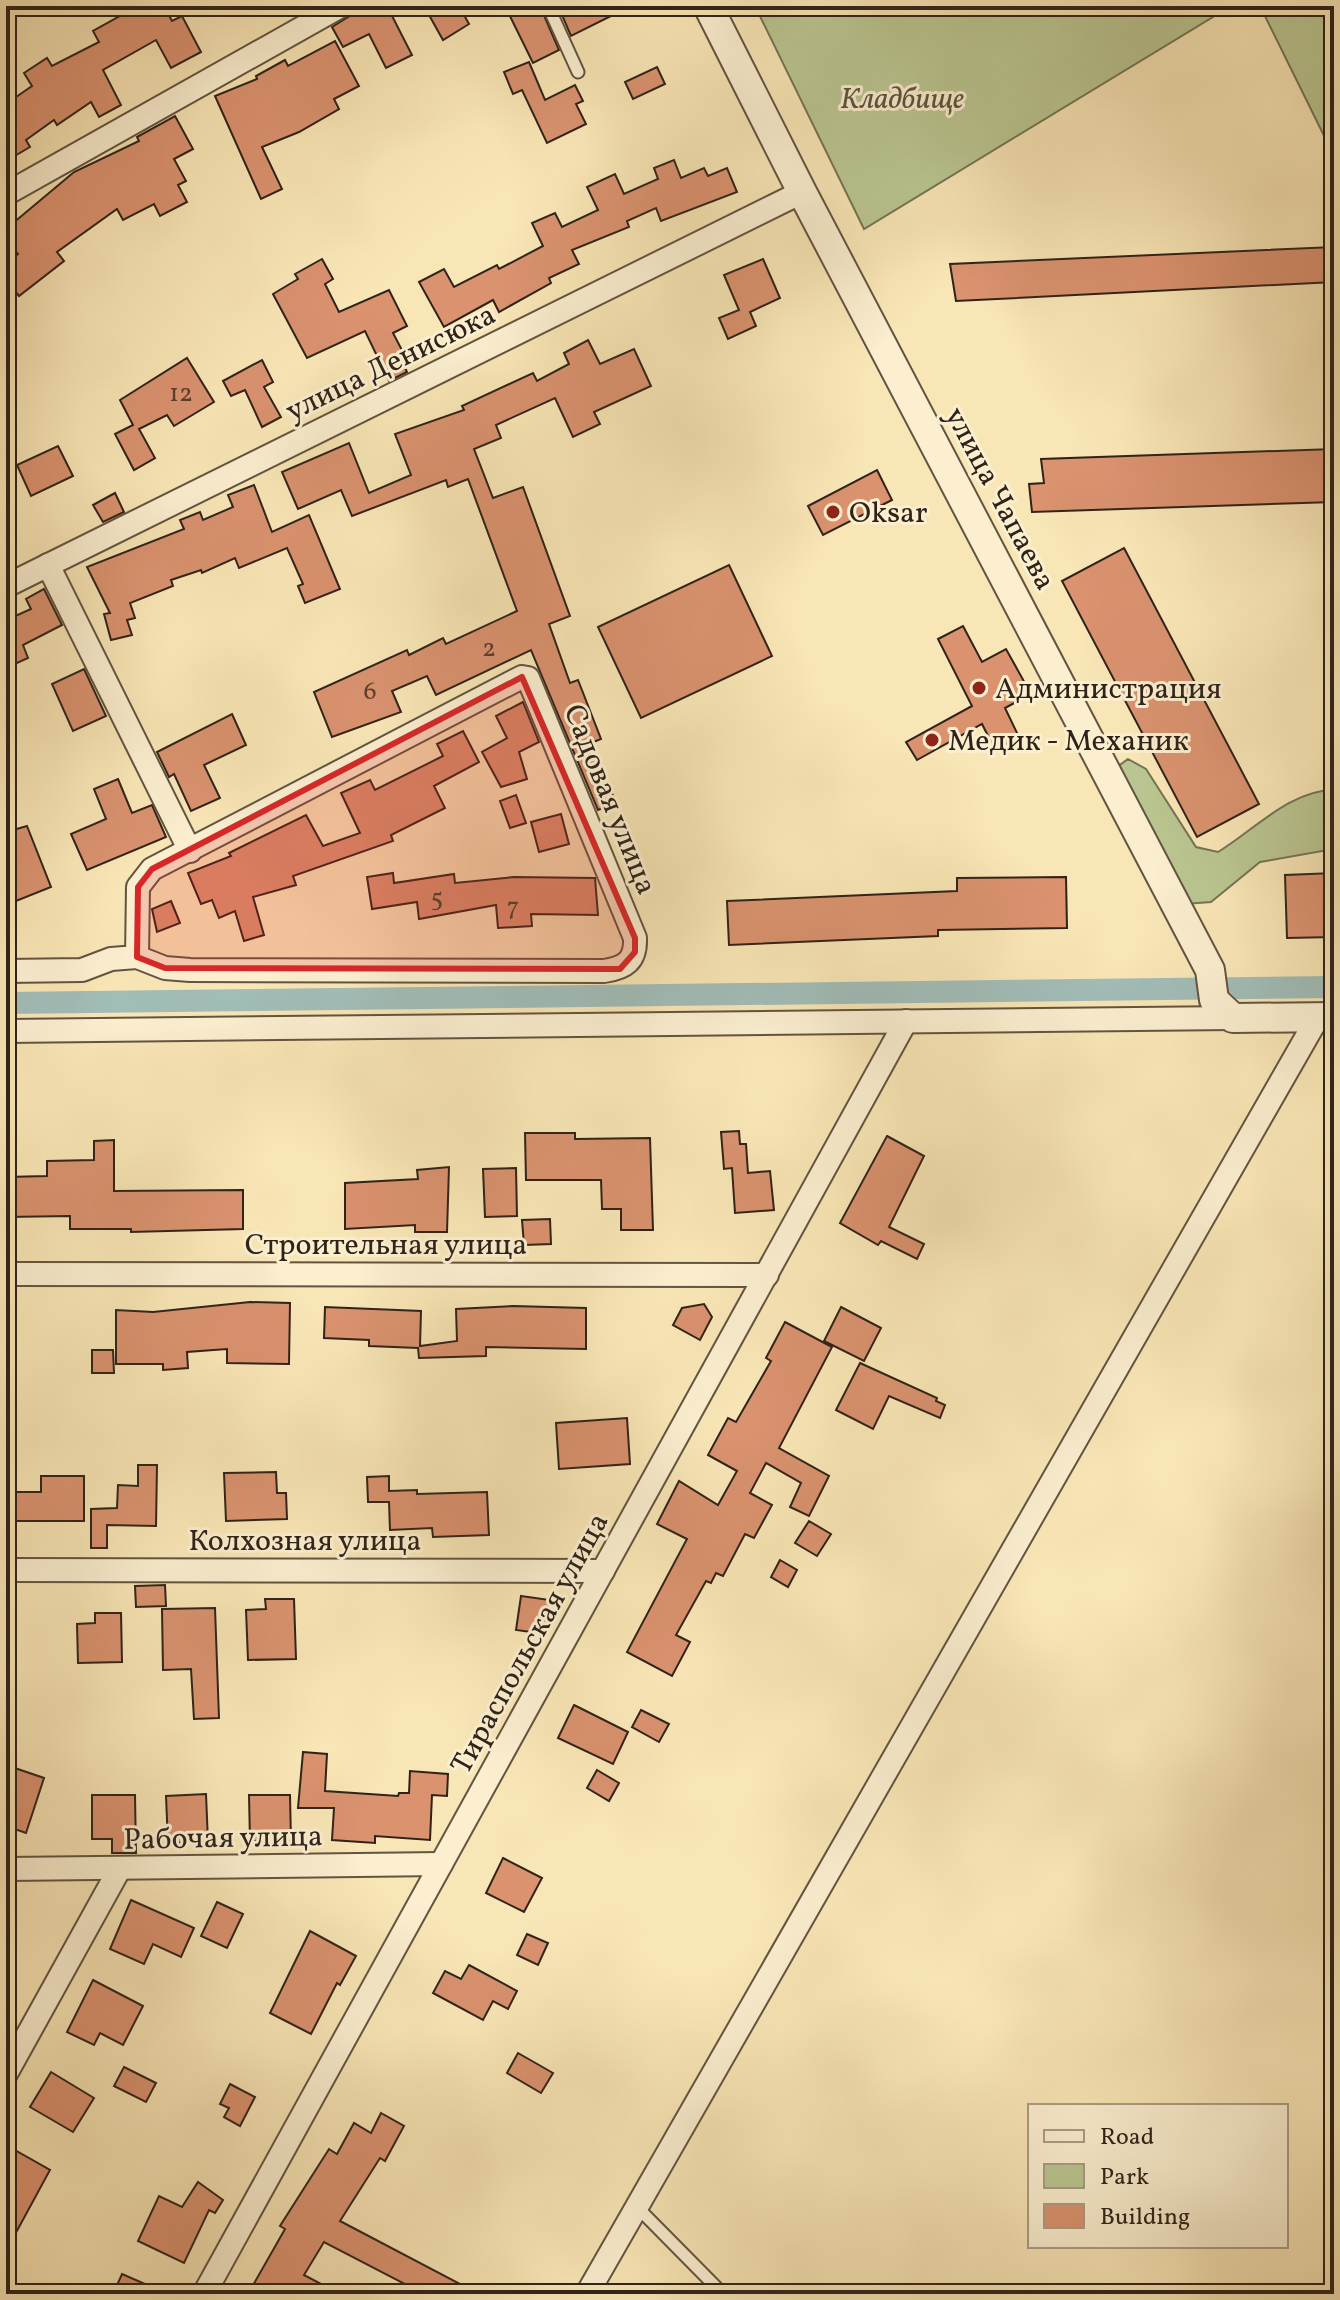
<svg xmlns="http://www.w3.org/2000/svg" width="1340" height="2300" viewBox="0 0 1340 2300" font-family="Vollkorn,serif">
<rect width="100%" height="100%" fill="#f9e6b6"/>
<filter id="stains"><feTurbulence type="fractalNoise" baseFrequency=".0025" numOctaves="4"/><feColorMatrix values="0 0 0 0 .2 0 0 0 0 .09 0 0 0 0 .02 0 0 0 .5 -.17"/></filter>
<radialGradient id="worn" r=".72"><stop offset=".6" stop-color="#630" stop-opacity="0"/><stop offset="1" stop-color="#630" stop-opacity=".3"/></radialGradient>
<g fill="#bac691" stroke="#747455" stroke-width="2">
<polygon points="755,6 1231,6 864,229"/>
<polygon points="1260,6 1334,6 1334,156"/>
<path d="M1128 759 1146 769 1196 847 1218 852C1253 831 1290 790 1334 790V849L1260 862 1211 902 1185 904 1113 770Z"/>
</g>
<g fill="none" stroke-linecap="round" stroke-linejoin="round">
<polyline stroke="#a1bdb8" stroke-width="22" points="6,1003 1334,987"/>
</g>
<g fill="#da926f" stroke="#2f2319" stroke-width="2">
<polygon points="138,6 164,6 172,21 182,16 201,52 171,68 156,40 103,70 121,105 99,117 91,102 57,125 54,120 26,140 30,147 6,161 6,104 32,86 24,73 47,58 52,66 99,42 93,31"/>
<polygon points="366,6 387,6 412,55 386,68 369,34 343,47 332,27"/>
<polygon points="424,6 459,6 469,24 443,40"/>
<polygon points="505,6 540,6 559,50 533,63"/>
<polygon points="580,6 631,6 571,36 562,15"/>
<polygon points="335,41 359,86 334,99 339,109 299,132 262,147 282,189 261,199 215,96 257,79 256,76 285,60 288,66"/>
<polygon points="529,62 545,100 575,85 583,101 576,104 586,124 547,143 522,90 513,94 504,72"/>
<polygon points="657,67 665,84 633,99 625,82"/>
<polygon points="175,116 193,149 174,159 186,181 178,185 187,202 160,216 154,204 123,220 117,209 57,252 64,261 19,296 6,280 6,263 18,254 6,239 6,229 74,172 139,141 137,137"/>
<polygon points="674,160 681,178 704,168 708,176 727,168 737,192 661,221 656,208 627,221 629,227 572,250 579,264 549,278 551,283 499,312 493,300 444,327 419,282 444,269 454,287 497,265 499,269 543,246 532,223 555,213 562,227 598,210 587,187 615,174 624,194 658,179 654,168"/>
<polygon points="1334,247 1334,282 956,301 950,264"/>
<polygon points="322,259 333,279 325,284 339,312 389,290 407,326 393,333 404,354 400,356 407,372 389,381 365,331 307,358 273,294 298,279 295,274"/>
<polygon points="763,259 780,298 750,312 756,326 728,339 719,318 739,310 724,275"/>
<polygon points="588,340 600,364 634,349 651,386 594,412 600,424 573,437 555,398 496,425 501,438 474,449 493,498 523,487 570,616 549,624 570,683 578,680 601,739 591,743 616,803 598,810 531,650 436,695 427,676 392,691 401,712 332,737 314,692 407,650 409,655 443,638 446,644 517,611 468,479 448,487 446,480 352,516 341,490 298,509 282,472 349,443 369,493 411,475 395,434 464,410 462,406 533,373 537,381 569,364 564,353"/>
<polygon points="187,358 214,402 174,426 167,415 139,429 155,458 134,470 115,434 133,425 120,400"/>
<polygon points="262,360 273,382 264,387 281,417 262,427 245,390 231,396 223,381"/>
<polygon points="58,446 73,476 31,496 17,465"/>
<polygon points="1334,449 1334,502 1032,512 1029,484 1044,483 1041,459"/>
<polygon points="877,470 892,500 823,535 808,506"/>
<polygon points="254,485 272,532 309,515 340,589 305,603 298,586 303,584 287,548 239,568 235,558 202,573 201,570 171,580 173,586 130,603 135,618 127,620 132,635 111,640 104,614 110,613 87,567 184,529 180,520 200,512 203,520 233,507 228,495"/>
<polygon points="115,493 124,512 103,522 93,505"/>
<polygon points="1124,548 1259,804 1197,837 1062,581"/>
<polygon points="729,565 772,656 641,718 598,627"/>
<polygon points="44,589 62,625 23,645 28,658 6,668 6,607 11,618 31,609 26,599"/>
<polygon points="963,626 982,662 1006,649 1031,694 1005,708 1019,737 995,750 982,724 917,760 906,742 972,706 938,639"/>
<polygon points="84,669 106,716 73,731 52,684"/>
<polygon points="523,702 539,742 519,752 527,779 501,787 482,752 507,738 496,716"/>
<polygon points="232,714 246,745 204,765 220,798 191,811 174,774 169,777 157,752"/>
<polygon points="463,731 479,762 434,786 445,808 391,835 393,841 293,876 296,885 253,897 264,935 244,941 235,911 219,918 212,900 201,904 188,873 231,856 229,853 306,815 323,846 360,833 341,793 370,780 375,790 443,756 437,744"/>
<polygon points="118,779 132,813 152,805 166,837 87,870 71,834 106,819 94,789"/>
<polygon points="516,795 526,823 510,828 500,801"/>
<polygon points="561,814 569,844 539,852 531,822"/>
<polygon points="27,826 51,887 6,905 6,832"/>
<polygon points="393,873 394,883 454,874 455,883 514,877 595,878 598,915 531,914 532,926 498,928 496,905 419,919 417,902 372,909 367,877"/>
<polygon points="1334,873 1334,937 1287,938 1285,875"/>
<polygon points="1066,877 1067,928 938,930 938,936 729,945 727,901 957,891 957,878"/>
<polygon points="171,901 180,923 157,932 152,909"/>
<polygon points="739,1131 740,1144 746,1144 748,1173 770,1171 774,1210 735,1213 732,1168 724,1169 721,1132"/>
<polygon points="525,1133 575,1133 575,1139 650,1138 653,1230 621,1230 621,1209 602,1209 601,1180 526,1180"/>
<polygon points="887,1136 924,1156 889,1227 924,1244 917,1259 881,1241 878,1245 840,1223"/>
<polygon points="114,1140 114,1191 243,1190 243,1229 131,1232 131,1229 70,1229 70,1216 6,1217 6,1177 47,1176 47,1161 94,1160 94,1141"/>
<polygon points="449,1167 447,1232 415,1232 415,1225 345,1229 345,1183 418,1179 417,1170"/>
<polygon points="516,1168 517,1216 485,1217 483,1169"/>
<polygon points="550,1219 551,1244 524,1245 522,1220"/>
<polygon points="250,1302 290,1303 289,1364 227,1363 227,1349 187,1352 188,1368 163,1370 163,1364 116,1364 116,1310 153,1312"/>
<polygon points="704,1304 712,1317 700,1340 673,1325 682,1308"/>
<polygon points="513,1306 586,1308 586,1349 486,1347 486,1356 419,1358 418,1348 369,1346 369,1340 324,1338 325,1307 421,1311 420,1346 457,1341 456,1309"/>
<polygon points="841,1307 881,1328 864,1361 824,1341"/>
<polygon points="785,1322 832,1347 779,1448 829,1476 809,1516 790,1507 801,1483 766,1463 750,1493 772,1505 754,1538 745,1534 723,1576 716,1573 711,1583 706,1581 676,1635 690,1642 672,1676 627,1652 687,1539 657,1524 679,1481 718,1505 737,1471 708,1455 728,1418 736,1422 771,1361 766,1358"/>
<polygon points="92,1350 113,1350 114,1373 92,1373"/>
<polygon points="860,1363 937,1398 936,1401 945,1405 940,1418 889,1396 873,1429 836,1410"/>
<polygon points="627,1418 630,1464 559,1469 556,1423"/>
<polygon points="138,1465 157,1465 156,1526 107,1525 107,1548 91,1548 91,1509 117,1508 118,1485 138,1486"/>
<polygon points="276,1472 277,1493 286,1493 287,1519 226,1521 224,1473"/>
<polygon points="41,1476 84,1476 84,1521 6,1521 6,1492 41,1492"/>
<polygon points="389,1476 389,1491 417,1490 417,1494 487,1492 489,1535 433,1537 432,1528 390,1530 389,1502 368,1502 367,1477"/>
<polygon points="809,1521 831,1534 817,1556 795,1543"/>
<polygon points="780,1560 797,1570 788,1587 771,1577"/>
<polygon points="165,1585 166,1606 136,1607 135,1586"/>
<polygon points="521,1596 550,1600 546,1634 516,1630"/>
<polygon points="265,1599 294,1599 296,1659 248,1660 246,1610 266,1609"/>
<polygon points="215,1608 219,1718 194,1719 191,1669 163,1670 162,1609"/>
<polygon points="95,1613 121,1613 122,1662 78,1663 77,1624 95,1623"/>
<polygon points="574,1705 628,1732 613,1764 558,1738"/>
<polygon points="641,1710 669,1724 659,1742 632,1727"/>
<polygon points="303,1752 327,1754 325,1791 398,1796 399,1793 409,1793 410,1771 448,1774 447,1796 432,1795 430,1840 375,1836 375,1843 332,1840 334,1808 298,1808"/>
<polygon points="6,1765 44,1778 26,1833 6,1826"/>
<polygon points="597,1770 619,1783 609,1801 587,1788"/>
<polygon points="206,1794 208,1842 168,1843 166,1796"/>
<polygon points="92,1795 135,1795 136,1853 112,1853 112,1839 92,1839"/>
<polygon points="249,1795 290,1795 291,1841 250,1841"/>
<polygon points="503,1858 542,1878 524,1912 486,1893"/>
<polygon points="131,1900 194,1928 181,1957 153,1944 144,1964 110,1949"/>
<polygon points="217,1902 243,1914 227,1948 201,1936"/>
<polygon points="310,1931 356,1956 340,1985 337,1983 311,2034 270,2013"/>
<polygon points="527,1934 548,1943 538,1965 517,1955"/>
<polygon points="469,1965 517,1991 508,2009 493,2001 483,2020 433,1993 445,1971 461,1979"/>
<polygon points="93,1980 143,2006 123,2045 100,2033 94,2045 67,2032"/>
<polygon points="518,2053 553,2073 541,2093 507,2073"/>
<polygon points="124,2067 156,2083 146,2102 114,2086"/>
<polygon points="51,2072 94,2098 73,2132 30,2107"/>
<polygon points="230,2084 255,2097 240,2126 224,2117 229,2108 220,2104"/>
<polygon points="381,2113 404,2126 385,2161 380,2158 340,2221 479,2294 424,2294 324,2242 304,2275 340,2294 248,2294 285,2229 280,2226 329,2149 337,2154 354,2123 371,2133"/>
<polygon points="6,2145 50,2170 6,2251"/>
<polygon points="198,2182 223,2200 215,2213 209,2210 184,2263 138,2241 159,2196 182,2207"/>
<polygon points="122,2274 168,2294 113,2294"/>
</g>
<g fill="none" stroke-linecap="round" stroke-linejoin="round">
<defs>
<g id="service">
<polyline points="548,6 578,72"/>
<polyline points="637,2207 723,2294"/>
</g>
<g id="minor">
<polyline points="6,194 341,6"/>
<polyline points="48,565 190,851"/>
<polyline points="6,586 802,192"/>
<path d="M6 971 82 970 111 959 137 957 165 968 190 970 604 971C625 968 636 961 635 938L528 678 522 677 152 869 138 887 137 957"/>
<polyline points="6,1031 1233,1018"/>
<polyline points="6,1274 767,1275"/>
<polyline points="6,1570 603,1571"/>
<polyline points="6,1869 441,1864"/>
<polyline points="6,2074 120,1868"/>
<polyline points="204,2294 906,1021"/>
<polyline points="587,2294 1318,1017"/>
</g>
<polyline id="tertiary" points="708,6 802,192 1210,970 1214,1000 1233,1018 1334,1017"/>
</defs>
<use href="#service" stroke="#625440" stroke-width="15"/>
<use href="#minor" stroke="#625440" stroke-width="26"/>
<use href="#tertiary" stroke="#625440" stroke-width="32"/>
<use href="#service" stroke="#fbefd0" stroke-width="11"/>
<use href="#minor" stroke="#fbefd0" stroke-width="22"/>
<use href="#tertiary" stroke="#fbefd0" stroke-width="28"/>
</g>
<path fill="#d62828" fill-opacity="0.2" stroke="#d62828" stroke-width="6" stroke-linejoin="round" d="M522 677 635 938V952L620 969 165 968 137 957 138 887 152 869Z"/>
<g fill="#8f2418" stroke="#fbefd0" stroke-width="3">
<circle cx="833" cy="512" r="8"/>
<circle cx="979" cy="688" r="8"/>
<circle cx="932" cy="740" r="8"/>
</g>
<g text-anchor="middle" stroke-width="6" stroke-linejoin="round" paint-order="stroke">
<g font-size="26" fill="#5a3f2e">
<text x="181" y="401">12</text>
<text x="489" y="656">2</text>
<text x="370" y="699">6</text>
<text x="437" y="906">5</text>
<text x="513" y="915">7</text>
</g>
<g font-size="30" font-style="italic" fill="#59543d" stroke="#fbefd0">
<text x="902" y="108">Кладбище</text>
</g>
<g font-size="30" fill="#2f2319" stroke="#fbefd0">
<text transform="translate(390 362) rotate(-26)" y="10">улица Денисюка</text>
<text transform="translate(1001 498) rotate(62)" y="10">улица Чапаева</text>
<text transform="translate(611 799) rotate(68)" y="10">Садовая улица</text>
<text x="386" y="1254">Строительная улица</text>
<text x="305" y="1550">Колхозная улица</text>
<text transform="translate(529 1643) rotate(-61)" y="10">Тираспольская улица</text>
<text transform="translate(223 1837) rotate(-1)" y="10">Рабочая улица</text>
</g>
<g font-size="30" fill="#2f2319" stroke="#fbefd0" text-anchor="start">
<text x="849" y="522">Oksar</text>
<text x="995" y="698">Администрация</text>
<text x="948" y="750">Медик - Механик</text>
</g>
</g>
<rect width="1340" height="2300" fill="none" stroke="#f9e6b6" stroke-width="32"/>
<rect x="8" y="8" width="1324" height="2284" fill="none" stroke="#2f2319" stroke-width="4"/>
<rect x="16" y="16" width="1308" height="2268" fill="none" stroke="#2f2319" stroke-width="2"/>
<rect x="1028" y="2104" width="260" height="144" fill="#fbefd0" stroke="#a99d87" stroke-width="2"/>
<rect x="1044" y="2130" width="40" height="12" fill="#fbefd0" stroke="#a99d87" stroke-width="2"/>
<text x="1100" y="2144" font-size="24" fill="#2f2319">Road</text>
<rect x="1044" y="2164" width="40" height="24" fill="#bac691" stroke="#a99d87" stroke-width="2"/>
<text x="1100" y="2184" font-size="24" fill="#2f2319">Park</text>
<rect x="1044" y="2204" width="40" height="24" fill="#da926f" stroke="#a99d87" stroke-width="2"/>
<text x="1100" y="2224" font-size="24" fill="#2f2319">Building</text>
<rect width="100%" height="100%" filter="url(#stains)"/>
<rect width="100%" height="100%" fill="url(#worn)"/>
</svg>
